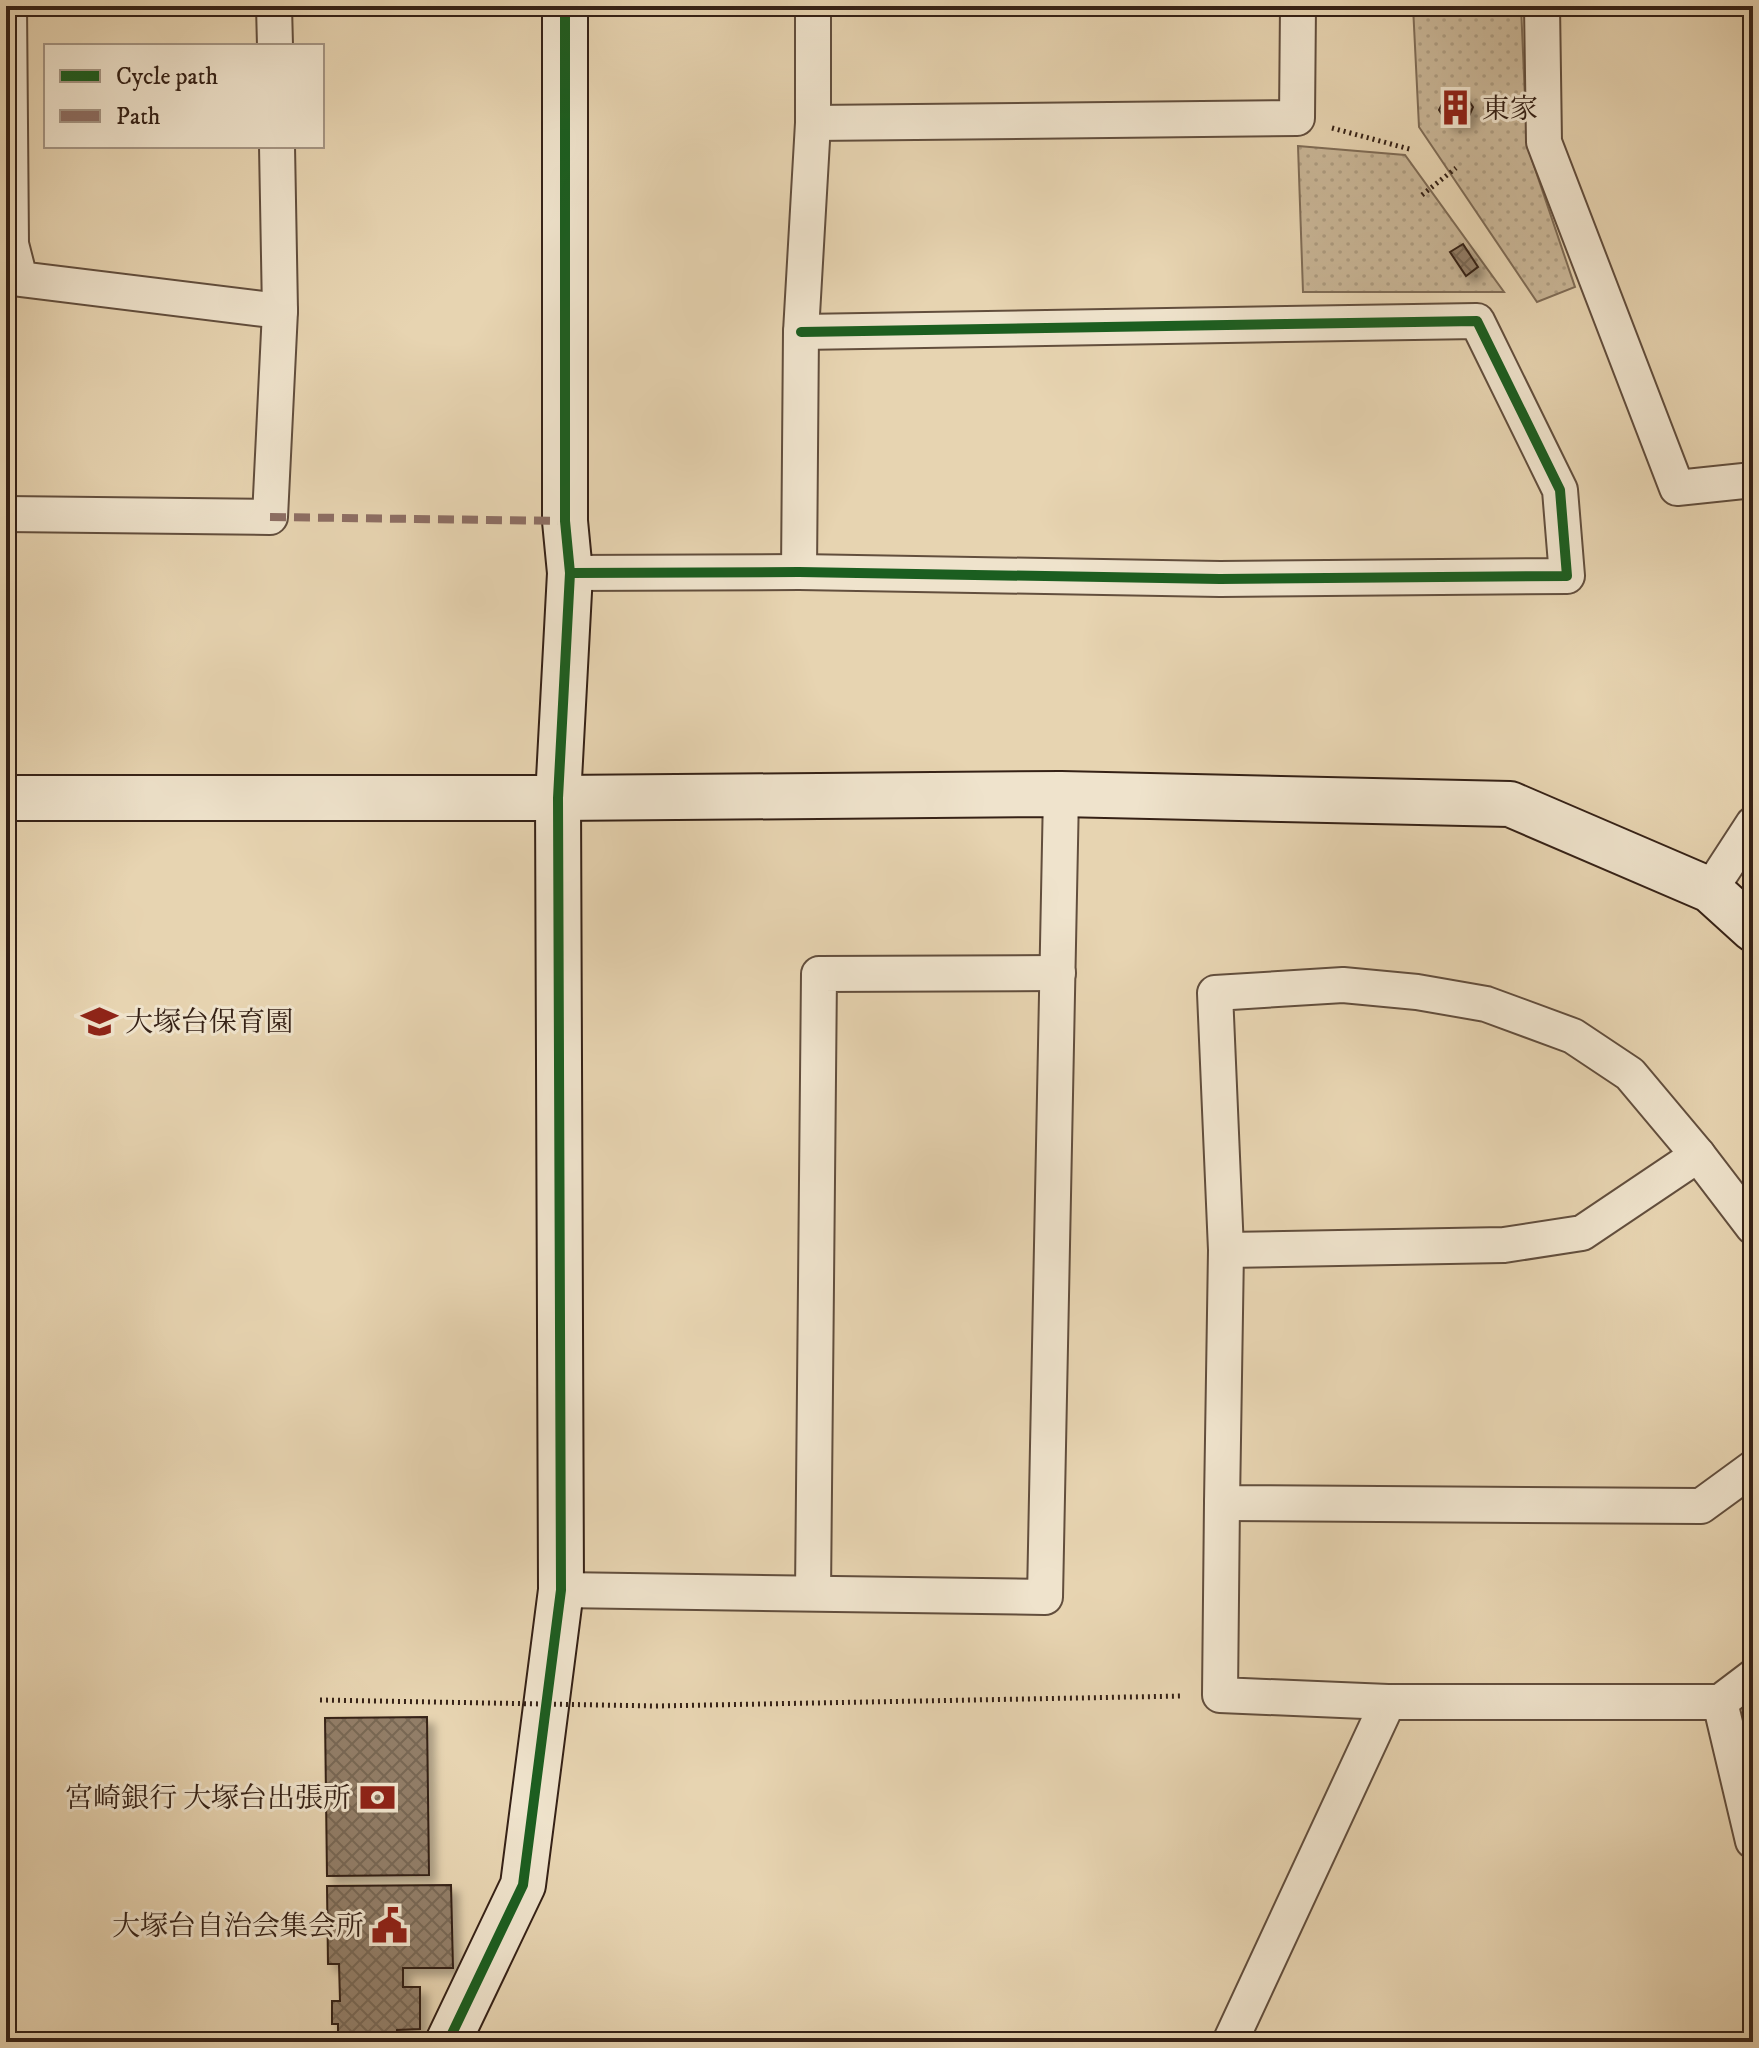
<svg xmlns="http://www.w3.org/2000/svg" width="1759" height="2048" viewBox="0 0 1759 2048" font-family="'IM FELL DW Pica','Noto Serif JP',serif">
<defs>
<pattern id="park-dots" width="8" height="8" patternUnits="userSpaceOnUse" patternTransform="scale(2)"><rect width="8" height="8" fill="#c9b697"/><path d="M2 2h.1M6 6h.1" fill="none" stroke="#ad9c81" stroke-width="1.8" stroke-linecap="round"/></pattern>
<pattern id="building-cross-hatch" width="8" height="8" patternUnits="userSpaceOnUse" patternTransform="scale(2)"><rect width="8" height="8" fill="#927e67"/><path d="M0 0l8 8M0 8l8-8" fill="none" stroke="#786754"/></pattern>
<filter id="shadow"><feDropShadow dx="7" dy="7" stdDeviation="4" flood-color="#0004"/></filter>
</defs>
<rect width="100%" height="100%" fill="#e7d4b1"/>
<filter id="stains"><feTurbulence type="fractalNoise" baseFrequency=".0025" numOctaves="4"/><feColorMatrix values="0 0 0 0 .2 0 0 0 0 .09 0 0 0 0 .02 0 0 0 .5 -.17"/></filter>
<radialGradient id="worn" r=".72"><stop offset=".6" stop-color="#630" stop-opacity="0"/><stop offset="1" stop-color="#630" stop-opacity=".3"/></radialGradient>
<g fill="url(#park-dots)" stroke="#7f6c56" stroke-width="2">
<polygon points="1413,6 1521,6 1527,145 1575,287 1537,302 1419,127"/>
<polygon points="1298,146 1405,155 1504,292 1303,292"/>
</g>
<g fill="url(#building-cross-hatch)" stroke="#352116" stroke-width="2" filter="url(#shadow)">
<polygon points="1448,92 1463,92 1473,107 1466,123 1448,124 1439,110"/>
<polygon points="1463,244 1478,267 1466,276 1450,252"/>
<polygon points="427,1717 429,1875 327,1876 325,1718"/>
<polygon points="451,1885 453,1968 403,1968 403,1987 420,1987 420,2029 397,2030 397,2042 338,2042 338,2024 332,2024 332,2001 340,2001 339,1964 328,1964 327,1886"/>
</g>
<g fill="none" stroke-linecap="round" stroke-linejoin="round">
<defs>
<g id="street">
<polyline points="9,6 11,244 20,279 280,311"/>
<polyline points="274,6 275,46"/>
<polyline points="1542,6 1544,142 1677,488 1753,480"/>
<polyline points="813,123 1297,118 1298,6"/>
<polyline points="6,514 270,517 280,311 277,146"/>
<polyline points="799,572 801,332 813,123 813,6"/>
<polyline points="570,573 799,572 1220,579 1567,576 1560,490 1477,321 801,332"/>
<polyline points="1710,890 1753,824"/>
<polyline points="1753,1227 1698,1155 1630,1074 1573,1036 1486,1004 1417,992 1343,985 1215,993 1226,1250 1222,1503 1701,1506 1753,1468"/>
<polyline points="1226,1250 1504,1245 1582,1233 1698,1155"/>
<polyline points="1222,1503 1220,1695 1388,1702 1720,1702 1753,1677"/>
<polyline points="561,1590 1045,1597 1061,794"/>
<polyline points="813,1593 819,974 1058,973"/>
<polyline points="1720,1702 1753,1841"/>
<polyline points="1230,2042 1388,1702"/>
</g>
<g id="secondary">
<polyline points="6,798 558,798 1061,794 1510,804 1710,890 1753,929"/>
<polyline points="448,2042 523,1885 561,1590 558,798 570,573 565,521 565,6"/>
</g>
</defs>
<use href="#street" stroke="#624e3d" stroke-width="38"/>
<use href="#secondary" stroke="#352116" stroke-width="48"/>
<g stroke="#352116" stroke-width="5" stroke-dasharray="2 4" stroke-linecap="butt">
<polyline points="1332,128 1413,150"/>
<polyline points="1422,195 1456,168"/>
<polyline points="656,1706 1183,1696"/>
</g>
<use href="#street" stroke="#efe3cc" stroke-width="34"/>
<use href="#secondary" stroke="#efe3cc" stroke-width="44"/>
<polyline stroke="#352116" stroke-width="5" stroke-dasharray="2 4" stroke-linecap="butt" points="320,1700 656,1706"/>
<polyline stroke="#8d6e63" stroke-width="8" stroke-dasharray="16 8" stroke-linecap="butt" points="270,517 565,521"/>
<defs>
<g id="cycleway">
<polyline points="570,573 799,572 1220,579 1567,576 1560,490 1477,321 801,332"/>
<polyline points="448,2042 523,1885 561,1590 558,798 570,573 565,521 565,6"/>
</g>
</defs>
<use href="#cycleway" stroke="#efe3cc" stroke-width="15"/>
<use href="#cycleway" stroke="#1b5e20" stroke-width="10"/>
</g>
<defs>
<symbol id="building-bare" viewBox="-9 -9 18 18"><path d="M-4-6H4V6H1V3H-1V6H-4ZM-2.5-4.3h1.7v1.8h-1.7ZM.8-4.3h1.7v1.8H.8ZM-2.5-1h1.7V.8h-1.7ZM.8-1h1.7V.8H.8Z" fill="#8f2418" stroke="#efe3cc" stroke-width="2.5" paint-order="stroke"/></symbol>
<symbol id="school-bare" viewBox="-9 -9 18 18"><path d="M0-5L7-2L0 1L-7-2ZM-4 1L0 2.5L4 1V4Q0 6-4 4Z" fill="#8f2418" stroke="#efe3cc" stroke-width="2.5" paint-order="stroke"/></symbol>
<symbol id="bank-bare" viewBox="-9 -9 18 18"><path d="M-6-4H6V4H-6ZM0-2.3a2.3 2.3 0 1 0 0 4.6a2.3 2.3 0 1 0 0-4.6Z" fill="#8f2418" stroke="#efe3cc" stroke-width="2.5" paint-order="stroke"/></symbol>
<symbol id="civic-bare" viewBox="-9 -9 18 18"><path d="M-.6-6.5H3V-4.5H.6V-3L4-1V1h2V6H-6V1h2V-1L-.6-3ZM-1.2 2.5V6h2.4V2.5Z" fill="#8f2418" stroke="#efe3cc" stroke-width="2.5" paint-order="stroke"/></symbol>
</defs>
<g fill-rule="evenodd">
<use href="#building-bare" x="1430" y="82" width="51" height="51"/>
<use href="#school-bare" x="74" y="996" width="51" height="51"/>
<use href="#bank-bare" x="352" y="1772" width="51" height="51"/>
<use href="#civic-bare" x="364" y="1900" width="51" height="51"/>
</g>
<g text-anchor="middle" stroke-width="6" stroke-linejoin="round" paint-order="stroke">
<g font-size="28" fill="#352116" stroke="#efe3cc" text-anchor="start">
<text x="1482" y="118">東家</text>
<text x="125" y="1031">大塚台保育園</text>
<text x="351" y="1807" text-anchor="end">宮崎銀行 大塚台出張所</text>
<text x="364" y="1935" text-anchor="end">大塚台自治会集会所</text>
</g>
</g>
<rect width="1759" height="2048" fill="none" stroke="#e7d4b1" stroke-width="32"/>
<rect x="8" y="8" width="1743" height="2032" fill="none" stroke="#352116" stroke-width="4"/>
<rect x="16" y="16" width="1727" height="2016" fill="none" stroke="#352116" stroke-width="2"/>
<rect x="44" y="44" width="280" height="104" fill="#efe3cc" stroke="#a59583" stroke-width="2"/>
<rect x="60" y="70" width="40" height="12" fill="#1b5e20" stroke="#a59583" stroke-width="2"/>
<text x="116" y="84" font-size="24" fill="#352116">Cycle path</text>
<rect x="60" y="110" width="40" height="12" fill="#8d6e63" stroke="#a59583" stroke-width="2"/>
<text x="116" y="124" font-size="24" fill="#352116">Path</text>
<rect width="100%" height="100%" filter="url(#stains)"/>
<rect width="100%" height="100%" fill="url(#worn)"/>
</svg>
